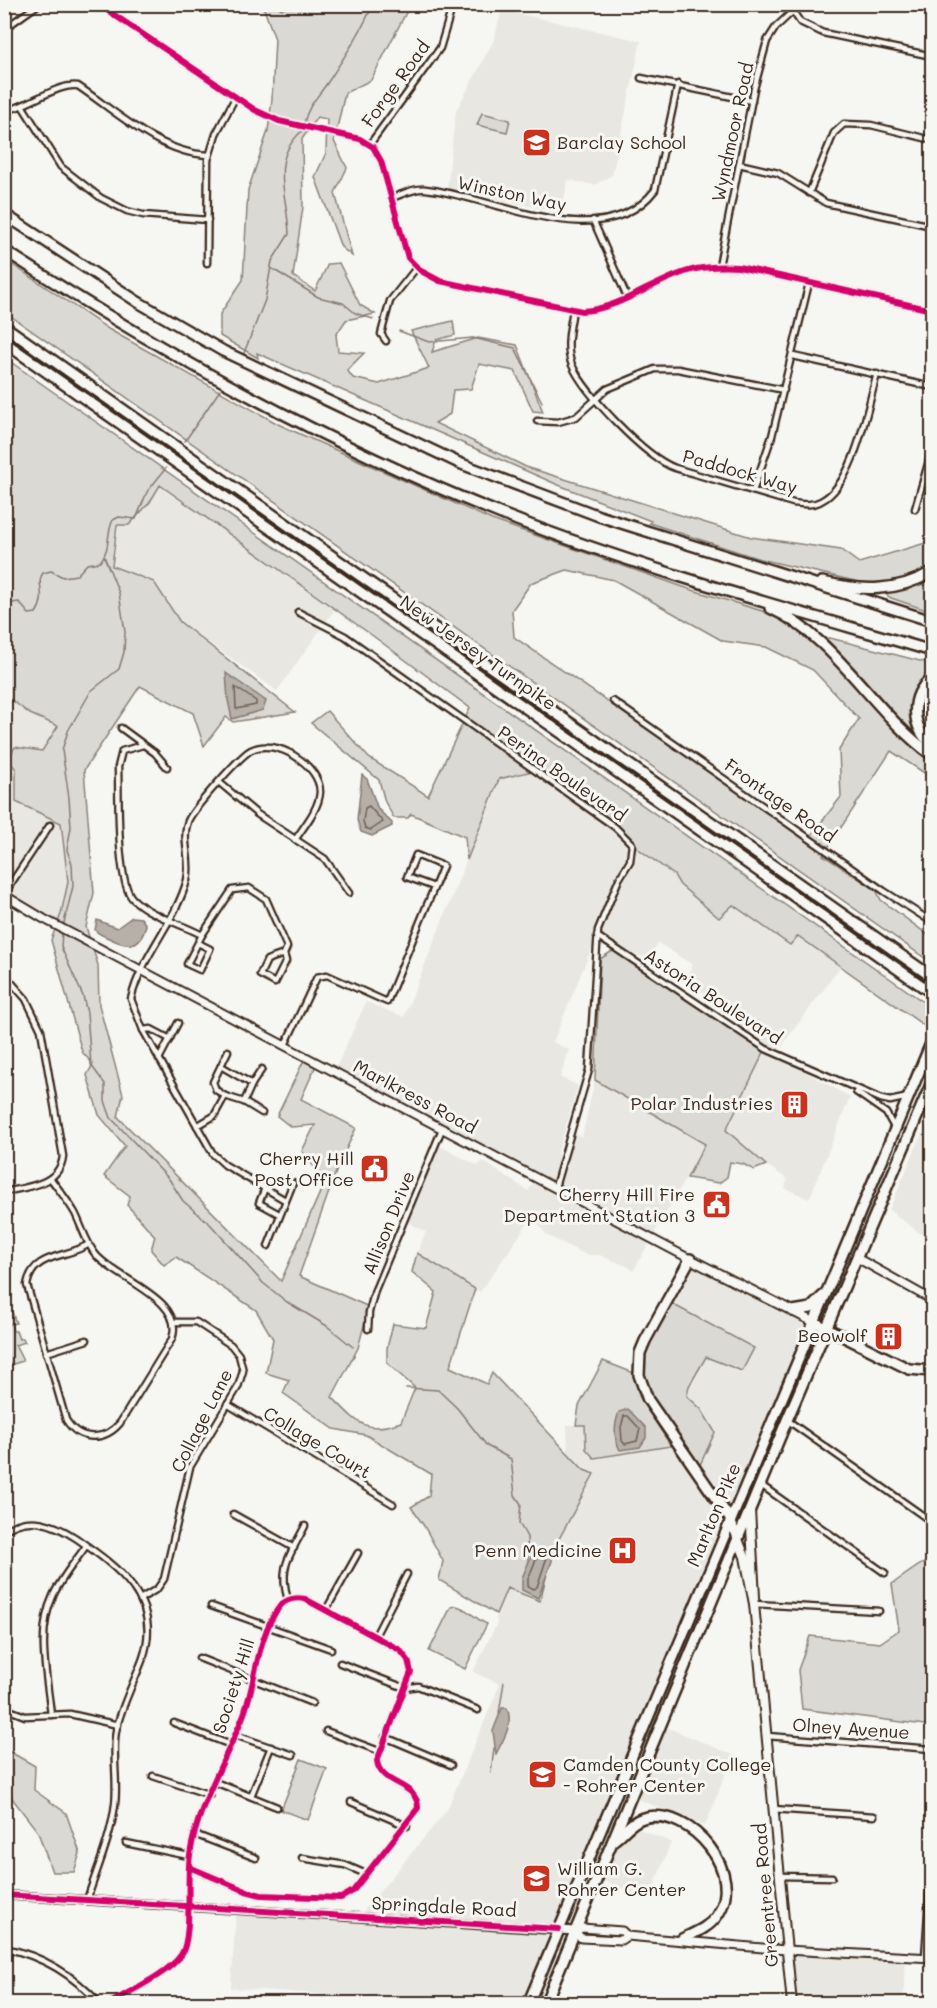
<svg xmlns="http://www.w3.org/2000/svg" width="937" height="2008" viewBox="0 0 937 2008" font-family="Mali,sans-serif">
<rect width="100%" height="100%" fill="#f6f6f2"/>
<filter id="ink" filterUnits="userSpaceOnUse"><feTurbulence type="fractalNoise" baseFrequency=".0167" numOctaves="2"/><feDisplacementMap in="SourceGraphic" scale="12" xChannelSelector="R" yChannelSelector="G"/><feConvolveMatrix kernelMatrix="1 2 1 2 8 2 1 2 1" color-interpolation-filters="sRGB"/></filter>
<g filter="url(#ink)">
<g fill="#e8e7e2">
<polygon points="502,10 641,41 612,175 595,185 568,180 561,213 447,188 456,111 494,40"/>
<polygon points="160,485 335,609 277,691 180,622 154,582 112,566 117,525 150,502"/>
<polygon points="4,695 30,714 58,726 42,751 15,747 17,802 61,823 68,882 61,914 56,924 5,895"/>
<polygon points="532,771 674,875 680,885 719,918 733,905 790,945 797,935 841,966 775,1055 850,1097 809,1199 785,1188 788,1179 766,1165 726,1131 764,1050 729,1026 736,1016 685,979 693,965 658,943 648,958 593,945 553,1042 569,1050 560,1077 578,1086 557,1155 565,1162 575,1134 582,1137 595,1080 705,1144 633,1271 629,1267 599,1255 586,1255 548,1236 532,1217 480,1292 417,1253 426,1232 406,1221 438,1145 478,1166 483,1161 528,1191 536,1178 335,1070 366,1002 404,1017 499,779"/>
<polygon points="932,1111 932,1242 889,1210"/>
<polygon points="690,1259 814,1322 528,2003 382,2004 366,1994 362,1997 231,1988 236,1911 358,1918 447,1810 500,1684 473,1672 497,1623 496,1614 507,1588 540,1601 553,1550 594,1474 584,1470 568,1453 567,1425 585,1425 586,1449 595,1458 677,1445 648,1400 640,1353"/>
<polygon points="659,1724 733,1755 705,1826 630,1796"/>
<polygon points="629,1825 671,1842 649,1899 597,1878 612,1841"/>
<polygon points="786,1950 906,1956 903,2003 792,2003"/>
</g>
<g fill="#dad9d3" stroke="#8a8278" stroke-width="1.5" fill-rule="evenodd">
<polygon points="255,5 410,5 371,80 345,93 334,141 347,168 335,193 352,256 341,247 315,177 326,153 327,119 317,117 302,139 303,207 293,276 315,291 328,264 339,263 360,305 375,314 346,320 336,335 338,351 364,353 347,370 353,378 379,384 429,368 411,331 453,321 455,335 436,340 432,352 478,338 517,345 543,412 533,411 515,371 479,364 471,389 453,390 450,414 435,423 526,467 751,537 841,550 859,563 932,541 932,612 891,598 872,585 760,559 649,523 651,521 556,484 257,353 258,358 220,336 220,314 243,280 248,190 268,131 272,99 275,39 264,9"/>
<polygon points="482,113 510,120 507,132 477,125"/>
<path d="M4 259 110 330 280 425 492 520 689 589 779 616 807 639 830 638 932 664V778L891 751 823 855 876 890 881 900 932 938V963L5 312ZM567 570 614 580 723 641 766 647 813 670 859 719 839 750 841 797 808 839 514 637 512 610 531 583Z"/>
<path d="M5 358 932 1008 926 1027 798 936 790 945 733 905 719 918 680 885 674 875 532 771 499 779 467 860 465 837 411 814 408 818H394L385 802 379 780 311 723 327 711 369 758 428 796 470 708 373 636 160 485 150 502 129 525H117L112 566 154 582 180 622 295 712 233 722 226 717 204 746 193 713 140 686 84 770 94 893 86 927 98 965 99 1005 123 1095 118 1117 281 1281 325 1181 302 1151 315 1125 291 1127 277 1116 306 1056 318 1061 301 1099 356 1128 337 1169 299 1276 369 1307 358 1348 332 1397C357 1422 365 1435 401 1422L415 1388 387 1363V1348L393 1324 426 1328 436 1292 412 1272 417 1253 475 1289 450 1367 487 1384 492 1373 584 1470 594 1474 553 1550 540 1601 507 1588 496 1614 439 1580 443 1561 424 1526 411 1507 429 1496 431 1474 366 1435 334 1429 283 1393 289 1380 266 1373 273 1339 256 1310 176 1257 164 1265 151 1250 155 1236 127 1205 130 1196 104 1176 125 1146 99 1115 87 1075 93 1064 82 1052 51 940 61 914 68 882 61 823 16 802V769L8 760 15 747 42 751 58 726 30 714 5 695Z"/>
<polygon points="614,950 765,1050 726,1130 766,1165 754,1170 743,1164 730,1162 727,1177 719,1183 687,1178 705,1144 595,1080 600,959"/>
<polygon points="9,1302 6,1305 8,1313 12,1312 16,1323 11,1324 13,1331 16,1331 19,1339 23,1338 25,1342 15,1345 23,1361 10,1365 5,1346 5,1304"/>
<path d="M672 1304 754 1348 742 1371 706 1357 689 1386 687 1396 701 1409 715 1432 700 1465C679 1435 635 1391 646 1353 650 1336 663 1319 672 1304Z"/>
<polygon points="603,1361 634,1373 639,1396 671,1446 594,1458 586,1449 585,1425 576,1425 579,1406"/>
<polygon points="932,1561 932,1726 802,1709 798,1670 810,1636 880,1643 899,1630 892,1584 921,1564"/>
<path d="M456 1606C466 1607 475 1619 487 1624L465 1669 429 1651 451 1607Z"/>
<polygon points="5,1749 35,1766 34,1790 66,1813 80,1853 74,1872 52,1872 38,1832 5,1789"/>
<polygon points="301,1759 327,1769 308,1820 281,1810"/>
</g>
<g fill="#b6b0a9" stroke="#857a71" stroke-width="1.5">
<polygon points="226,673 266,701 263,710 232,719 228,700"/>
<polygon points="362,775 367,779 378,809 392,823 392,826 372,836 361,832 357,820"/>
<path d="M132 917 141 918 146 925C141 947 129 948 111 939 105 936 99 935 95 930L97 920 117 928Z"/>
<path d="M628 1409 646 1428V1438L640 1447 620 1450C613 1437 614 1425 619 1412Z"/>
<polygon points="541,1549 552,1555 552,1561 538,1598 522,1590 522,1578 533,1552"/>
<path d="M502 1708H507C514 1724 503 1740 496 1754L493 1731Z"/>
</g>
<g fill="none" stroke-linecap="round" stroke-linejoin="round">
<g stroke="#6c6056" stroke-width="1.5">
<polygon points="235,687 256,701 256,705 236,709"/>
<polygon points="369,806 383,822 371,830 365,828 363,821 365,808"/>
<polygon points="624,1416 628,1416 640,1429 637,1441 625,1444 622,1441 621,1427"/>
<polygon points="540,1555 546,1560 537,1587 534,1589 528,1586 528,1579 537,1557"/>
</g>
<g stroke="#857a71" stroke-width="1.5">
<polyline points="273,4 282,9 294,4"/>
<path d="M304 123C308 105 318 97 328 82 344 57 361 33 373 4"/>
<polyline points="271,268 318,297 343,303 355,313 373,319"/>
<polyline points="399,331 429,342 473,338 515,348 542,402"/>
<path d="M244 353 265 300 272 261 289 234C288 196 268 161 302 131"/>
<polyline points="185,441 220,390"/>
<path d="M4 613 12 603 19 602 29 614 36 613C48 595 35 584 43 573L51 571 63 577 77 575 87 564 100 562C112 546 105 536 113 520L119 517 136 519 147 492 166 468"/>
<polyline points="63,927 73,886 72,864 67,850 71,827 69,798 62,750 68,731 91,691 119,669 124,652 125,632 119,593 104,556"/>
<polyline points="62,932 61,947 83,996 87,1013 91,1065 105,1084 105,1101 111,1118 169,1179 183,1201 210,1224 263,1283 287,1302 327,1326 353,1347"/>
<polyline points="406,1388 438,1390 457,1408 487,1446 511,1459 515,1495 521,1504 519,1523 527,1537 528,1562"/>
<polyline points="499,1713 504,1682"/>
<polyline points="491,1773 494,1748"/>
</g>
<defs>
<g id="street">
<path d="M98 4 255 110 279 121 360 139 373 147 381 161 408 258 421 271 440 281 582 311C620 309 652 282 688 271 705 266 721 266 739 267L932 310"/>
<polyline points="788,4 800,22 823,33 932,56"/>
<polyline points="4,29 39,4"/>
<polyline points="641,78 752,101"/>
<polyline points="23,107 61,167 101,198 127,211 143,215 208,220"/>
<path d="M4 111C28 107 57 83 78 86 118 113 159 153 209 155"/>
<polyline points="370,144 440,48 453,4"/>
<polyline points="739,164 778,173 826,203 932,226"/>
<polyline points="809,193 834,133 844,124 871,125 932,140"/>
<path d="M391 198C401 195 416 187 426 189 492 196 603 258 655 190L678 84"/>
<polyline points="593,220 627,297"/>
<polyline points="207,263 208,160 216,134 235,98"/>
<polyline points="719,266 754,89 767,41 776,27 792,12"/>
<path d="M573 310C570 328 565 348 572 365 585 394 645 457 675 468L793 503C802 504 812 506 821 501 855 484 867 408 877 374"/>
<polyline points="386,341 381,334 390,301 417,267"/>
<polyline points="793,356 932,387"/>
<polyline points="537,421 558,422 576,417 607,389 655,369 678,369 784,390"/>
<polyline points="753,491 772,436 809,283"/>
<polyline points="915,509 932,450"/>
<polyline points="298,612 345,636 615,827 632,844 630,861 619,879 598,930 589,1070 555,1187"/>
<polyline points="613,701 884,891 932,922"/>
<polyline points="121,728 155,753 167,767"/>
<path d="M143 745 122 751 118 767C119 793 116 883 133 899 152 917 180 923 202 935L232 890 249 888 266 899 287 947 284 954 267 960 260 975 275 983 286 961 284 954"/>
<polyline points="220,783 257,814 325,859 349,893"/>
<polyline points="4,894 50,825"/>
<polyline points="597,936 766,1049 881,1099 890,1101 909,1097"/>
<polyline points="198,943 210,949 200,970 187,964 202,935"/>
<path d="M4 974 26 999 41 1030 63 1156C60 1185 27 1187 4 1192"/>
<polyline points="143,1030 151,1029 170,1039"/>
<polyline points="285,1045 317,977 327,975 387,1002 443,866 416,855 407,877 434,887"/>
<polyline points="159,1059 178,1023"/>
<polyline points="221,1066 252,1084 262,1069"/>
<polyline points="252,1084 244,1102 262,1113"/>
<polyline points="856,1092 886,1113 895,1129"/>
<polyline points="225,1096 244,1102"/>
<polyline points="197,1126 214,1116 225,1096 216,1090 213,1082 228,1051"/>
<path d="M51 1179C59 1190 68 1201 75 1213 82 1227 86 1243 96 1255 117 1280 186 1299 172 1339L120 1423C104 1442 79 1441 66 1420L27 1285C33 1252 66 1259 89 1244"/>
<polyline points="265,1188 259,1203 279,1214"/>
<path d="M285 1200 225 1165 213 1154 143 1030 131 999C141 956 176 921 187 880 192 861 181 839 188 821 193 809 240 756 251 750 276 737 320 765 320 792 319 809 304 826 295 840"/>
<polyline points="268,1246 293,1183"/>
<polyline points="368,1329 369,1312 375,1290 442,1129"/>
<polyline points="46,1353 87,1340"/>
<polyline points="227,1404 393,1504"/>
<polyline points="787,1420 932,1522"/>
<polyline points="761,1485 885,1573"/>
<polyline points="233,1514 294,1548"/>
<path d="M4 1531C29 1514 53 1523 76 1538 117 1567 163 1599 143 1658 134 1683 121 1706 116 1731 112 1755 118 1780 115 1804 111 1837 97 1869 87 1900"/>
<polyline points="140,1599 157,1589 164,1579 190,1467 238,1387 243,1371 239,1355 231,1345 196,1322 174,1322"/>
<path d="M288 1600C278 1566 290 1556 305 1526"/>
<polyline points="754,1604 879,1611"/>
<polyline points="211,1606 331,1649"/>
<polyline points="326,1610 358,1553"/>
<polyline points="375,1636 407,1574"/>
<polyline points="199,1658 312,1703"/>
<polyline points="340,1663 405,1688 418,1686 478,1710"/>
<polyline points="4,1708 25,1716 70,1714 118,1725"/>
<path d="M51 1715C47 1676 36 1632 53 1596 61 1578 75 1562 86 1546"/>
<polyline points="174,1723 231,1745"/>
<polyline points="326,1731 379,1751"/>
<polyline points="235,1735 293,1755"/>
<polyline points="767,1736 932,1749"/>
<polyline points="385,1737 451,1765"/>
<polyline points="153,1776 210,1795"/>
<polyline points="215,1782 277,1807"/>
<polyline points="251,1796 271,1747"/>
<polyline points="351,1802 407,1826"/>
<polyline points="773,1809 874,1816"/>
<polyline points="194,1834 256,1858"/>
<polyline points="126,1843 189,1856"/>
<polyline points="302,1858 345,1865 366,1874"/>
<polyline points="779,1876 832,1877"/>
<path d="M4 1948C44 1956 73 1975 100 2004"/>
<polyline points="925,1957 930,1883"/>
<path d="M109 2004C129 1991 168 1974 181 1955 193 1937 186 1880 190 1855 197 1806 226 1760 244 1714 256 1682 257 1635 280 1606 286 1599 296 1597 305 1599L400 1650 408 1660 411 1672 377 1761C380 1786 418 1782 418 1808L353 1891 341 1898 261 1895 246 1891 189 1867"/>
</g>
<g id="secondary">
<polyline points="4,895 44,919 690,1259"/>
<polyline points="857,1258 932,1300"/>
<polyline points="4,1895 575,1931 582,1928 622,1931 627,1936 786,1950 932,1958"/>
<polyline points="575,1931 581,1938 621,1940 627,1936"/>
</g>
<g id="primary">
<polyline points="690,1259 814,1322"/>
<polyline points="750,1510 755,1597"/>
<polyline points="730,1519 745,1557 754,1604 792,2004"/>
</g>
<g id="highway">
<polyline points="4,214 138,302 223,351 459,463 599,516 932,621"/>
<path d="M4 250C163 354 328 445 504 515 644 570 789 609 932 651"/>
<polyline points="4,326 932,977"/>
<polyline points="4,342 932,993"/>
<path d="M822 582C861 591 896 593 932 572"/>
<path d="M770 608C838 639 872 712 932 755"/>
<path d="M932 678C909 696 911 727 932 745"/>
<polyline points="690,1259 645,1341 640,1353 639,1375 648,1400 730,1519"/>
<polyline points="793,1311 811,1308 823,1296"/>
<polyline points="814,1322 909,1369 932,1371"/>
<path d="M614 1840C624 1833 630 1822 643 1818 691 1805 748 1875 716 1917 708 1928 694 1933 682 1939"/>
<polyline points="528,2004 932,1041"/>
<polyline points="545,2004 787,1420 932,1082"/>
</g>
</defs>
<use href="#street" stroke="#3b2a1e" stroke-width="9"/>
<use href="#secondary" stroke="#3b2a1e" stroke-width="11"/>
<use href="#primary" stroke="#3b2a1e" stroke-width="12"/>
<use href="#highway" stroke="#3b2a1e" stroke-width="14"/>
<use href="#street" stroke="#f6f6f2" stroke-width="4.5"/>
<use href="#secondary" stroke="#f6f6f2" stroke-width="7"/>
<use href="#primary" stroke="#f6f6f2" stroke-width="8"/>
<use href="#highway" stroke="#f6f6f2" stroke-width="9"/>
<defs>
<g id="cycleway">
<path d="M98 4 255 110 279 121 360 139 373 147 381 161 408 258 421 271 440 281 582 311C620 309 652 282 688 271 705 266 721 266 739 267L932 310"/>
<polyline points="4,1895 559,1929"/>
<path d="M109 2004C129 1991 168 1974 181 1955 193 1937 186 1880 190 1855 197 1806 226 1760 244 1714 256 1682 257 1635 280 1606 286 1599 296 1597 305 1599L400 1650 408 1660 411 1672 377 1761C380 1786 418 1782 418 1808L353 1891 341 1898 261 1895 246 1891 189 1867"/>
</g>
</defs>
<use href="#cycleway" stroke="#f6f6f2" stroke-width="10"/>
<use href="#cycleway" stroke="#d6006c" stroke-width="6"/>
</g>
</g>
<defs>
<symbol id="school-square" viewBox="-11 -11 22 22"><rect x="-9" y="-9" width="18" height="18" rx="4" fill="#c8321e" stroke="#f6f6f2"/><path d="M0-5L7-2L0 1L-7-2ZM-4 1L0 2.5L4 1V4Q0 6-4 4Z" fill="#fff"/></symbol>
<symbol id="building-square" viewBox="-11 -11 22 22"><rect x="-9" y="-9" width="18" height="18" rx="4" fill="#c8321e" stroke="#f6f6f2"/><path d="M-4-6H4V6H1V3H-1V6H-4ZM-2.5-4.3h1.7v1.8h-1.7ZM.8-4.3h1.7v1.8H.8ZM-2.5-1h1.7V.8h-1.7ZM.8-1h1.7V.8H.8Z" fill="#fff"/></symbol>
<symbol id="civic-square" viewBox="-11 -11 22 22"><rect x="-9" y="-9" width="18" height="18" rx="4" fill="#c8321e" stroke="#f6f6f2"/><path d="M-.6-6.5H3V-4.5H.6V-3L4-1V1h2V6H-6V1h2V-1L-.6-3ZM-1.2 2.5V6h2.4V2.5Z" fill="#fff"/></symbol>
<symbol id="hospital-square" viewBox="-11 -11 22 22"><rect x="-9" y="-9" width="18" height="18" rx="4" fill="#c8321e" stroke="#f6f6f2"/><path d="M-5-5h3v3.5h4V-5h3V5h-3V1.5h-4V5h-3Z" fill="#fff"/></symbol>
<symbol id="university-square" viewBox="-11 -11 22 22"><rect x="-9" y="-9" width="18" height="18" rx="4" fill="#c8321e" stroke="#f6f6f2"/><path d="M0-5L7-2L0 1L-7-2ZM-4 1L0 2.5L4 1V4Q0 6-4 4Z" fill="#fff"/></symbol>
</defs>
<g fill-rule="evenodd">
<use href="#school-square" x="520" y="126" width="33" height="33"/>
<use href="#building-square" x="778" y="1088" width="33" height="33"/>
<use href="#civic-square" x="358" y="1152" width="33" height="33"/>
<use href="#civic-square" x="700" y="1188" width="33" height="33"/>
<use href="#building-square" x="872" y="1320" width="33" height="33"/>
<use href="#hospital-square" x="606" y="1534" width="33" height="33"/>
<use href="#university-square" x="526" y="1758" width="33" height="33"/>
<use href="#university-square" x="520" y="1862" width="33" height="33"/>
</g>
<g text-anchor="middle" stroke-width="6" stroke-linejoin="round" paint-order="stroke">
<g font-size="18" fill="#3b2a1e" stroke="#f6f6f2">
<text transform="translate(396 84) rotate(-54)" y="6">Forge Road</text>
<text transform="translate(733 132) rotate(-78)" y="6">Wyndmoor Road</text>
<text transform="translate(512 194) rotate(12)" y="6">Winston Way</text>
<text transform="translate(740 472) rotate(16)" y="6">Paddock Way</text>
<text transform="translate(478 653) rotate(35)" y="6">New Jersey Turnpike</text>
<text transform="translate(562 774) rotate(35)" y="6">Perina Boulevard</text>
<text transform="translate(780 801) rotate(35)" y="6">Frontage Road</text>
<text transform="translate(713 997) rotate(33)" y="6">Astoria Boulevard</text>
<text transform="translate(415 1097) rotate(28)" y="6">Marlkress Road</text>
<text transform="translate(389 1223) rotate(-68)" y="6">Allison Drive</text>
<text transform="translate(202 1421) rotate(-63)" y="6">Collage Lane</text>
<text transform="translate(317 1443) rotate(31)" y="6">Collage Court</text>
<text transform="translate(714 1515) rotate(-67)" y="6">Marlton Pike</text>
<text transform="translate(234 1686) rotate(-72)" y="6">Society Hill</text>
<text transform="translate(851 1729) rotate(4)" y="6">Olney Avenue</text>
<text transform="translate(766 1895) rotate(-95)" y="6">Greentree Road</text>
<text transform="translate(444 1907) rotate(3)" y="6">Springdale Road</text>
</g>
<g font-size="18" fill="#3b2a1e" stroke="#f6f6f2" text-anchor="end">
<text x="557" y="149" text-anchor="start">Barclay School</text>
<text x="773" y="1110">Polar Industries</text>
<text x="354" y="1165">Cherry Hill<tspan x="354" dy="21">Post Office</tspan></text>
<text x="695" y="1201">Cherry Hill Fire<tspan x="695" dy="21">Department Station 3</tspan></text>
<text x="867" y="1342">Beowolf</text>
<text x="602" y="1557">Penn Medicine</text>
<text x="563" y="1771" text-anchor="start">Camden County College<tspan x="563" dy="21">- Rohrer Center</tspan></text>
<text x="557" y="1875" text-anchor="start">William G.<tspan x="557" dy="21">Rohrer Center</tspan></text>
</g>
</g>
<rect width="937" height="2008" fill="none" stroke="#f6f6f2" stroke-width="24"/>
<rect x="12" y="12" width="913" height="1984" fill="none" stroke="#3b2a1e" stroke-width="2" filter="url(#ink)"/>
</svg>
